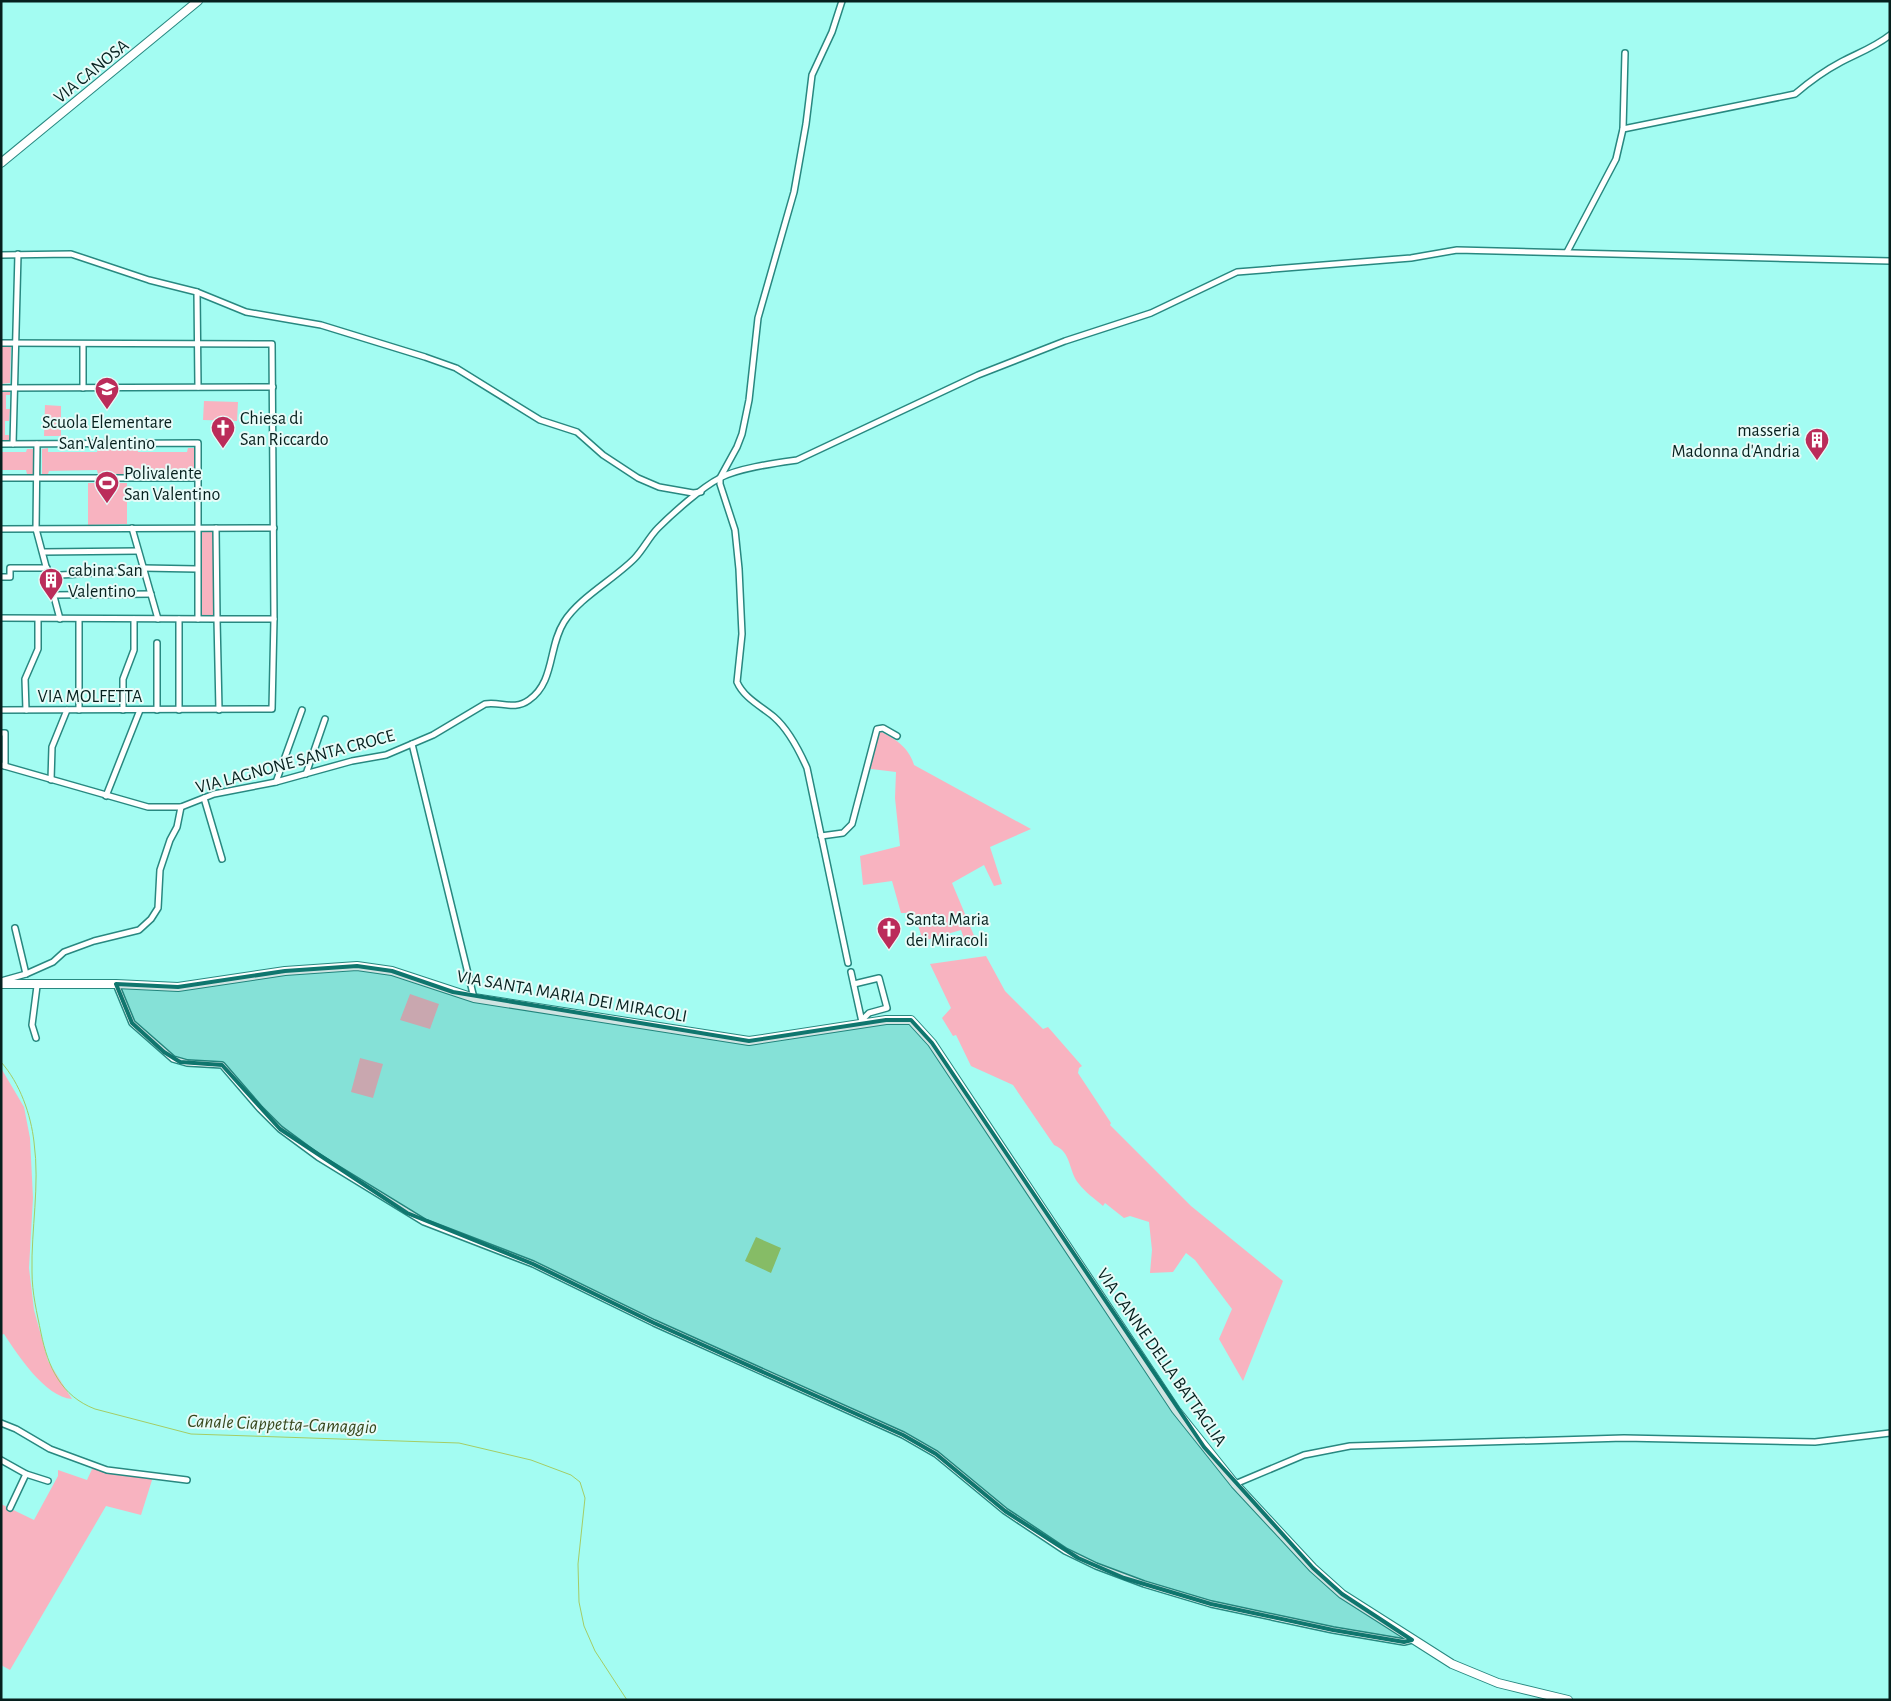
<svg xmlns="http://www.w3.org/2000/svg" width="1891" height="1701" viewBox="0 0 1891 1701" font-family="'Alegreya Sans',sans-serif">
<rect width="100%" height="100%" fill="#a3fcf2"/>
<g fill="#f8b3c0">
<polygon points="1,347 11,347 10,383 1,384"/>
<polygon points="1,391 10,391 10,395 6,395 6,409 10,409 9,421 5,421 5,435 9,435 9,440 1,440"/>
<polygon points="204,401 238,402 237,421 203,420"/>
<polygon points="45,405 61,406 61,436 44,436"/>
<polygon points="48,448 48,452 97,452 98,448 138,448 138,452 187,452 188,448 194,448 194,473 188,473 187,470 139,470 138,474 98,474 97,470 49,471 48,474 42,474 42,449"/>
<polygon points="27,449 33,449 33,474 27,474 26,470 1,470 1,452 26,452"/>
<polygon points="88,483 127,483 127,524 88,525"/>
<rect x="200" y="532" width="13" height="84"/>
<path d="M880 731C895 739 909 747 914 765L1031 829 990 847 1002 884 994 886 984 865 952 883 978 945 967 948 961 930 923 941 914 913H901L892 881 863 885 860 856 900 846 895 798 896 772 863 768 875 733Z"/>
<path d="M986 956 1005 991 1043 1029 1048 1027 1082 1066 1079 1068 1078 1073 1111 1123 1110 1125 1191 1206 1283 1281 1243 1381 1219 1339 1232 1309 1195 1260 1186 1253 1173 1272 1150 1273 1152 1250 1149 1222 1130 1216 1124 1218 1105 1203 1103 1206C1095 1199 1085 1192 1079 1184 1068 1171 1072 1152 1054 1145L1013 1085 971 1066 956 1035 953 1036 942 1018 951 1008 930 964Z"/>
<polygon points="410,994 439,1004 430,1029 400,1020"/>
<polygon points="360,1058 383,1064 373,1098 351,1092"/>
<path d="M1 1068 24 1107 30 1138 33 1198 29 1268 34 1310 48 1361 72 1399C45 1397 18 1355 4 1334L1 1335Z"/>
<polygon points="93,1467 120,1475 153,1477 141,1515 106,1506 10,1670 1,1665 1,1504 34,1520 58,1476 58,1470 87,1480"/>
</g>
<polygon fill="#a4cd65" points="756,1237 781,1248 771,1273 745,1261"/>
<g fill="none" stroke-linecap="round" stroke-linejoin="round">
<path stroke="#a4cd65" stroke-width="1" d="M1 1062C20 1083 31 1115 34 1142 40 1186 31 1229 32 1272 32 1293 37 1313 41 1333 48 1367 61 1396 95 1409L191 1434 459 1443 531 1460 571 1475 580 1482 585 1498 578 1564 579 1602 584 1626 595 1651 627 1700"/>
<defs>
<g id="street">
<path d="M842 1 832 32 812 75 806 124 794 192 758 318 749 400 742 434 737 447 720 478V484L735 530 739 569 742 634 737 682C744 698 761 706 774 717 789 730 799 750 807 768L848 963"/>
<polyline points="1623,129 1625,53"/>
<path d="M1567 252 1616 159 1623 129 1795 94C1809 82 1824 71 1841 62 1858 53 1875 47 1890 35"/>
<polyline points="1,255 71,254 149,280 197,292 246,312 321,325 425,357 456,368 540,420 577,432 603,455 638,478 659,487 693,493 701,492"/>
<polyline points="197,292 198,387"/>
<polyline points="1,343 272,344 274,619 272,709 1,710"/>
<polyline points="1,388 273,387"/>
<polyline points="83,388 83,344"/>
<polyline points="1,444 198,443 198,619"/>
<polyline points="13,444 18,254"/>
<polyline points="37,444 36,529 60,619"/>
<polyline points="1,478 197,478"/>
<polyline points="132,528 158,619"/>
<polyline points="216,528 217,619 274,619"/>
<polyline points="1,529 274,528"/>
<polyline points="43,552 138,551"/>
<polyline points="143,568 197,569"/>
<path d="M49 575C81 575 111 571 144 570"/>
<polyline points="1,577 10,577 10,568 47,568"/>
<polyline points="54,595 151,594"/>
<polyline points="1,618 217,619 219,710"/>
<polyline points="79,619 79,710"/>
<polyline points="179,619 179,710"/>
<polyline points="157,643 157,710"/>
<polyline points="26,710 25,679 38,649 38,619"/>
<polyline points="123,710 123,679 134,650 134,619"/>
<polyline points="1,733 5,733 5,766"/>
<polyline points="412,744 474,998"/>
<path d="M1 765 148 807H181L214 794 276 782 352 761 386 755 433 735 485 704C500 701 514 711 529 700 555 682 548 647 564 622 579 598 613 580 634 559 643 550 649 537 658 528 672 514 702 487 720 478 738 468 776 463 797 460L978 375 1065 341 1151 313 1237 272 1411 258 1457 250 1890 261"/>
<polyline points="306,774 325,719"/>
<polyline points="51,780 52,747 67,710"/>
<polyline points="276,782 302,710"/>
<polyline points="106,796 140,710"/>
<polyline points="204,798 222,859"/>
<polyline points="821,836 843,833 852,824 877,729 883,728 897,736"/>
<polyline points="15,928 26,974"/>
<polyline points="851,972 862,1022"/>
<polyline points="1,981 26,974 53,962 64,952 94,941 139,930 151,919 158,908 160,870 170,840 177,827 181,807"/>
<polyline points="116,984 132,1023 173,1059 187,1063 222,1065 260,1109 280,1129 318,1157 424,1222 533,1264 654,1323 903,1435 936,1454 1005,1511 1065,1551 1096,1566 1144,1584 1211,1604 1333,1630 1404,1642 1412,1640"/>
<polyline points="854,984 879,978 887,1008 869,1013 862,1020"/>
<polyline points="36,1038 32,1025 37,986"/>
<polyline points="1,1423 16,1429 50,1449 107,1470 187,1480"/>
<polyline points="1,1460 26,1474 48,1481"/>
<polyline points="1235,1484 1304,1455 1350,1446 1624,1438 1815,1442 1890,1433"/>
<polyline points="10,1508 26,1474"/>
</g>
<g id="secondary">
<polyline points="1,163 198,1"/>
<polyline points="1,984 116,984 178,987 285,971 357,966 392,971 474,998 749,1041 886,1020 911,1020 932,1043 1176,1410 1235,1484 1313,1568 1342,1594 1452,1664 1498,1683 1568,1700"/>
</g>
</defs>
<use href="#street" stroke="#288880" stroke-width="8"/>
<use href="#secondary" stroke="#288880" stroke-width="10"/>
<use href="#street" stroke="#fff" stroke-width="5"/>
<use href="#secondary" stroke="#fff" stroke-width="8"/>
</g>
<path fill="#0f766e" fill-opacity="0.2" stroke="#0f766e" stroke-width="4" stroke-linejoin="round" d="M357 966 392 971 453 992 749 1041 886 1020H911L932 1043 1204 1447 1313 1568 1342 1594 1412 1640 1404 1642 1333 1630 1211 1604 1124 1578 1078 1558 1005 1511 936 1454 903 1435 654 1323 533 1264 407 1213 280 1129 222 1065 180 1062 164 1052 132 1023 116 984 178 987 285 971Z"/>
<defs>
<symbol id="school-pin" viewBox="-11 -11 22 30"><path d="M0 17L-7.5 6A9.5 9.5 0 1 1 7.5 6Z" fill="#bb2c5a" stroke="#e7fbf8"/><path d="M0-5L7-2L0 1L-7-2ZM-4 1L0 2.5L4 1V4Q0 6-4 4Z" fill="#fff"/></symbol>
<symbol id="church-pin" viewBox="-11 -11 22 30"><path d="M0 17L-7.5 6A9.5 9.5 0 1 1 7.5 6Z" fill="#bb2c5a" stroke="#e7fbf8"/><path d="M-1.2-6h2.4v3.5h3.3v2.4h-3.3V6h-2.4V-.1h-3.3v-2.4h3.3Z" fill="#fff"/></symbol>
<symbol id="building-pin" viewBox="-11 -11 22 30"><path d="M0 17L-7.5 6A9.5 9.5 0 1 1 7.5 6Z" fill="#bb2c5a" stroke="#e7fbf8"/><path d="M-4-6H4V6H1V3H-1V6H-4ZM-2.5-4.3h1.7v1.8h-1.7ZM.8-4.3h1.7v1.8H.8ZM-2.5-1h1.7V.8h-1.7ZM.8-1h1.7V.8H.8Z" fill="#fff"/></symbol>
<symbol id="stadium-pin" viewBox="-11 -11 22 30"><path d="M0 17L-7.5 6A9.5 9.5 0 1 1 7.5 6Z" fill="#bb2c5a" stroke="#e7fbf8"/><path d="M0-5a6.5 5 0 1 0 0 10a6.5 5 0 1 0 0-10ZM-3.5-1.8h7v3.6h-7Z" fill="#fff"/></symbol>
</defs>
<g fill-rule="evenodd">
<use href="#school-pin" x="93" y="375" width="28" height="38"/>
<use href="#church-pin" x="209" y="414" width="28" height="38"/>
<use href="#building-pin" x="1803" y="426" width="28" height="38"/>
<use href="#stadium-pin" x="93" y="469" width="28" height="38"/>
<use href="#building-pin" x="37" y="566" width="28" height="38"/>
<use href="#church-pin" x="875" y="915" width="28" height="38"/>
</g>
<g text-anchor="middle" stroke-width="4" stroke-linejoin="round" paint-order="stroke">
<g font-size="18" fill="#06201e" stroke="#e7fbf8">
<text transform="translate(91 71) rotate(-39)" y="6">VIA CANOSA</text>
<text x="90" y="702">VIA MOLFETTA</text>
<text transform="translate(295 761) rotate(-15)" y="6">VIA LAGNONE SANTA CROCE</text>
<text transform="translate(572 996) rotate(10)" y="6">VIA SANTA MARIA DEI MIRACOLI</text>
<text transform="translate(1162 1357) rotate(55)" y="6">VIA CANNE DELLA BATTAGLIA</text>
</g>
<g font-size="18" fill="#06201e" stroke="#e7fbf8" text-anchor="start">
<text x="240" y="424">Chiesa di<tspan x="240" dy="21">San Riccardo</tspan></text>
<text x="107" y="428" text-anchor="middle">Scuola Elementare<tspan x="107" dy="21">San Valentino</tspan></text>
<text x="1800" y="436" text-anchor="end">masseria<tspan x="1800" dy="21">Madonna d'Andria</tspan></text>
<text x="124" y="479">Polivalente<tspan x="124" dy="21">San Valentino</tspan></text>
<text x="68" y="576">cabina San<tspan x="68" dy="21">Valentino</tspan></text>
<text x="906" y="925">Santa Maria<tspan x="906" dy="21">dei Miracoli</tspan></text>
</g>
<g font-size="19" font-style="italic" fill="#38481e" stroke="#e7fbf8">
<text transform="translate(282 1423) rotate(2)" y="7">Canale Ciappetta-Camaggio</text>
</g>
</g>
<rect width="1891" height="1701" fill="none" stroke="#06201e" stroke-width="5"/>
</svg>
